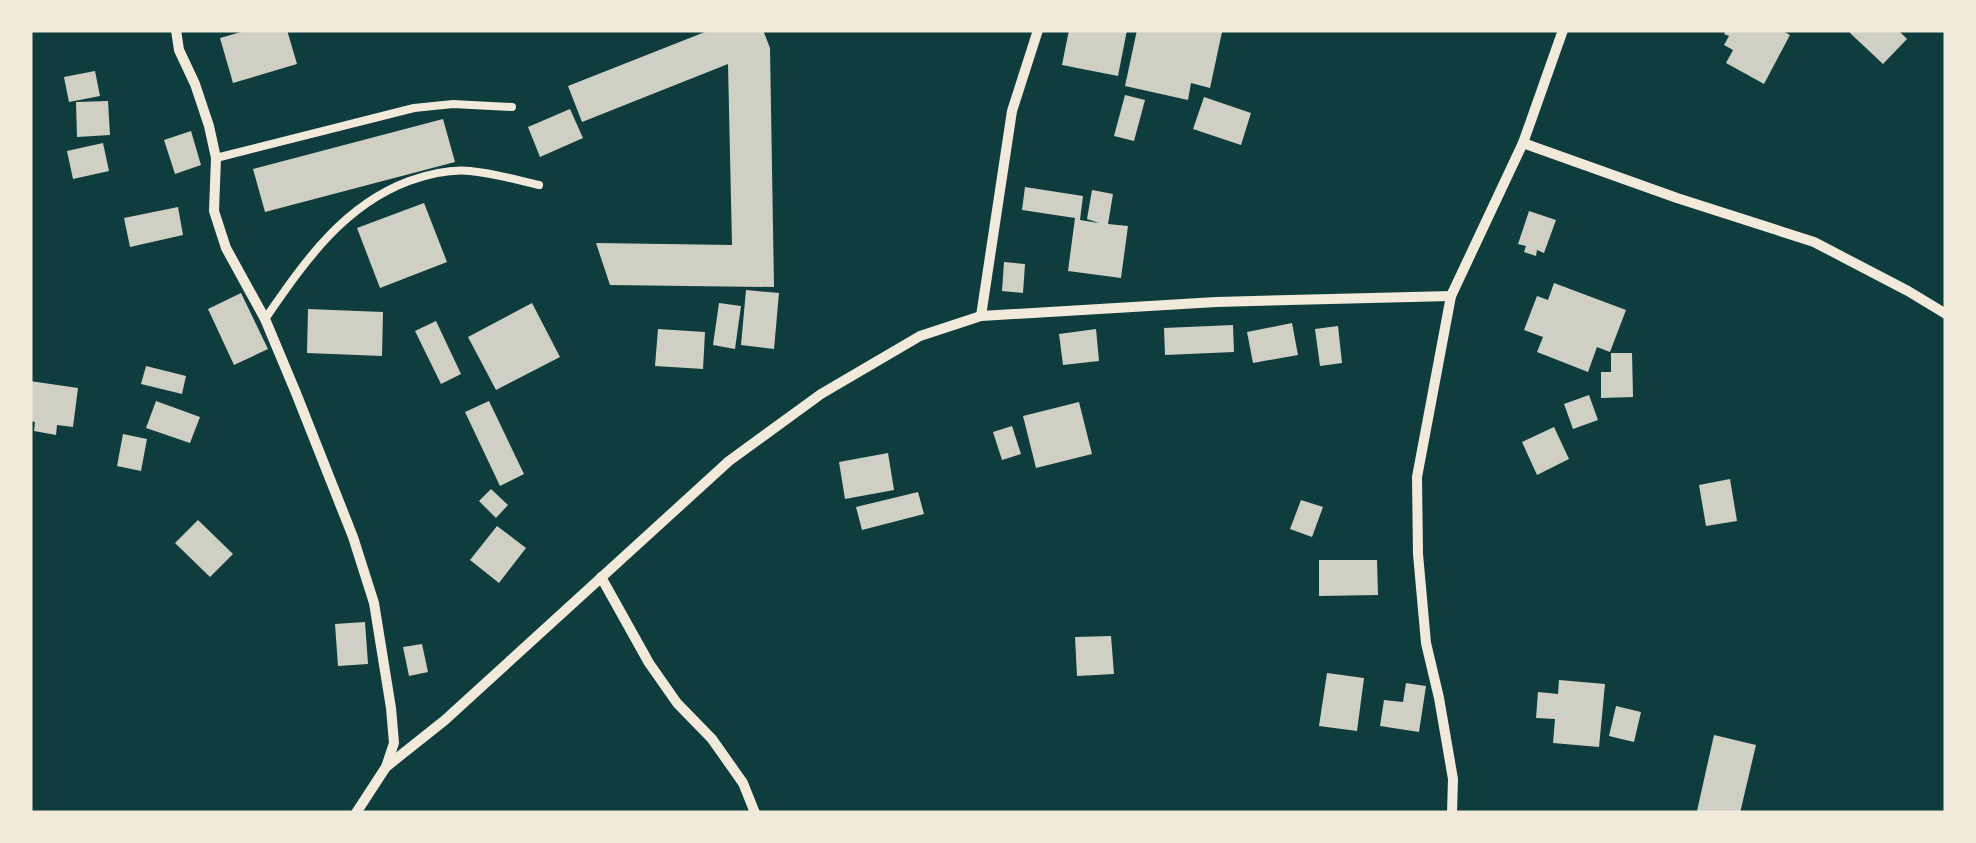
<svg xmlns="http://www.w3.org/2000/svg" width="1976" height="843" viewBox="0 0 1976 843" font-family="'IBM Plex Serif',serif">
<rect width="100%" height="100%" fill="#0f3d3e"/>
<g fill="#cfcfc3">
<polygon points="248,30 287,30 297,64 233,83 220,38"/>
<polygon points="710,30 763,30 770,48 774,287 610,285 596,243 732,245 728,64 582,122 568,86"/>
<polygon points="1069,30 1127,30 1118,76 1062,65"/>
<polygon points="1137,30 1212,30 1222,32 1210,88 1191,83 1188,100 1125,86"/>
<polygon points="1726,30 1781,30 1790,35 1764,84 1726,63 1733,50 1724,45 1729,36 1724,34"/>
<polygon points="1852,30 1898,30 1907,39 1883,64 1850,33"/>
<polygon points="95,71 100,96 69,102 64,77"/>
<polygon points="1125,95 1145,100 1134,141 1114,136"/>
<polygon points="1204,97 1251,113 1241,145 1193,129"/>
<polygon points="108,101 110,135 77,137 76,102"/>
<polygon points="570,109 583,138 540,157 528,127"/>
<polygon points="443,119 455,162 265,212 253,169"/>
<polygon points="191,131 201,165 175,174 164,140"/>
<polygon points="103,143 109,171 73,179 67,151"/>
<polygon points="1025,187 1083,196 1080,220 1099,223 1087,219 1092,190 1113,194 1108,224 1128,226 1121,278 1068,271 1075,218 1022,210"/>
<polygon points="424,203 447,262 380,288 357,228"/>
<polygon points="178,207 183,235 130,247 124,218"/>
<polygon points="1529,211 1556,220 1544,253 1537,250 1536,256 1524,252 1526,246 1518,244"/>
<polygon points="1004,262 1025,264 1023,293 1002,291"/>
<polygon points="1554,283 1626,310 1610,352 1597,347 1588,372 1537,352 1543,337 1524,330 1537,296 1548,300"/>
<polygon points="746,290 779,293 774,349 741,345"/>
<polygon points="241,293 268,349 234,365 208,309"/>
<polygon points="532,303 560,357 496,390 468,337"/>
<polygon points="719,303 741,306 735,349 713,345"/>
<polygon points="308,309 383,312 382,356 307,353"/>
<polygon points="436,321 461,374 441,384 415,331"/>
<polygon points="1292,323 1298,355 1253,363 1247,332"/>
<polygon points="1233,325 1234,352 1165,355 1164,328"/>
<polygon points="1338,326 1342,363 1320,366 1315,329"/>
<polygon points="658,329 705,332 703,369 655,366"/>
<polygon points="1096,329 1099,361 1063,365 1059,334"/>
<polygon points="1611,353 1632,353 1633,397 1601,398 1601,372 1611,372"/>
<polygon points="146,366 186,376 182,394 141,384"/>
<polygon points="30,381 78,388 73,427 57,425 56,435 34,431 35,422 30,421"/>
<polygon points="1589,395 1598,420 1573,429 1564,404"/>
<polygon points="156,401 200,417 190,443 146,428"/>
<polygon points="489,401 524,474 500,486 465,412"/>
<polygon points="1079,402 1092,454 1036,468 1023,416"/>
<polygon points="1012,426 1021,454 1002,460 993,432"/>
<polygon points="1554,427 1569,459 1537,475 1522,442"/>
<polygon points="123,434 147,439 141,471 117,466"/>
<polygon points="888,453 894,490 845,499 839,462"/>
<polygon points="1730,479 1737,521 1706,526 1699,485"/>
<polygon points="491,489 508,505 496,518 479,501"/>
<polygon points="918,492 924,514 862,530 856,507"/>
<polygon points="1301,500 1323,507 1312,537 1290,529"/>
<polygon points="198,520 233,554 210,577 175,543"/>
<polygon points="497,526 526,548 499,583 470,560"/>
<polygon points="1319,560 1377,560 1378,595 1319,596"/>
<polygon points="365,622 368,664 338,666 335,624"/>
<polygon points="1111,636 1114,674 1077,676 1075,637"/>
<polygon points="422,644 428,672 409,676 403,647"/>
<polygon points="1327,673 1364,678 1357,731 1319,726"/>
<polygon points="1559,680 1605,684 1599,747 1553,743 1555,719 1536,718 1538,692 1558,694"/>
<polygon points="1406,683 1426,686 1419,732 1380,726 1384,700 1403,702"/>
<polygon points="1616,706 1641,712 1634,742 1609,736"/>
<polygon points="1714,735 1756,745 1740,813 1707,813 1697,811"/>
</g>
<g fill="none" stroke-linecap="round" stroke-linejoin="round">
<g stroke="#f1e9da" stroke-width="8">
<polyline points="216,158 414,108 453,104 512,107"/>
<path d="M265 319C304 263 342 206 409 181 429 174 449 169 470 171 493 173 517 180 539 185"/>
</g>
<g stroke="#f1e9da" stroke-width="10">
<polyline points="176,30 179,50 195,84 209,126 216,158 214,211 226,248 265,319 296,393 353,537 374,603 391,708 394,743 386,767 356,813"/>
<polyline points="1523,143 1677,198 1814,242 1908,291 1946,314"/>
<polyline points="981,316 1012,111 1038,30"/>
<polyline points="601,577 649,663 677,703 712,739 743,783 755,813"/>
<polyline points="386,767 445,720 729,461 821,394 920,336 981,316 1216,302 1451,296"/>
<polyline points="1452,813 1453,779 1439,698 1426,643 1418,554 1417,477 1451,296 1523,143 1563,30"/>
</g>
</g>
<rect width="1976" height="843" fill="none" stroke="#f1e9da" stroke-width="65"/>
</svg>
